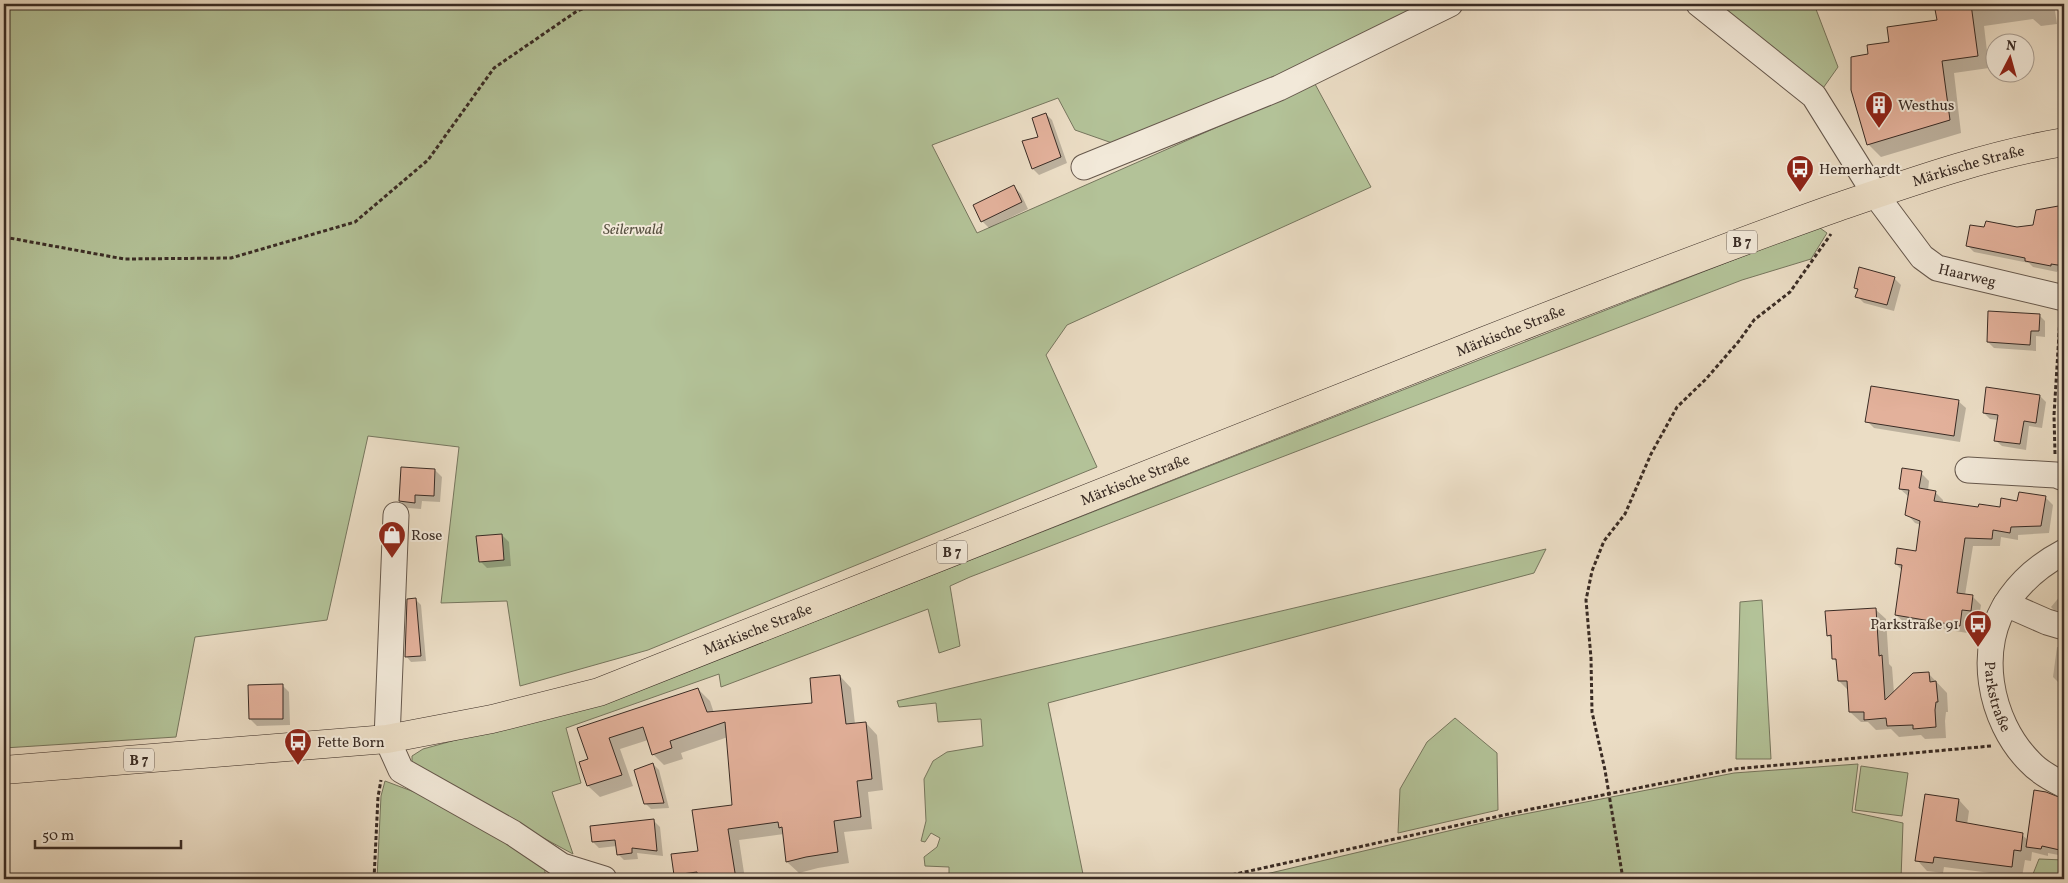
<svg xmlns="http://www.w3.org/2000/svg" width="2068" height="883" viewBox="0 0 2068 883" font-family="Vollkorn,serif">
<rect width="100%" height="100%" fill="#ebddc5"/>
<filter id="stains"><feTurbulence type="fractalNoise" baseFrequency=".004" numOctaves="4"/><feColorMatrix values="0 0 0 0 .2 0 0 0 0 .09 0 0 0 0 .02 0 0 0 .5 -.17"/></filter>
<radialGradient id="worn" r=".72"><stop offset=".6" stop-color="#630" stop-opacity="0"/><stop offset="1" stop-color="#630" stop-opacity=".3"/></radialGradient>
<g fill="#b3c298" stroke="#76765e">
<polygon points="4,4 1431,4 1269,85 1115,144 1075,130 1058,98 932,145 977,233 1315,84 1371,187 1067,325 1046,355 1097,467 648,650 520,686 507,601 441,603 459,447 368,436 327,620 195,637 176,737 4,748"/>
<polygon points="1698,4 1814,4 1838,67 1821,91"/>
<polygon points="1820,228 1827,233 1811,259 1742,280 970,577 950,586 960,646 939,653 928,609 721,687 719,674 566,728 581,783 552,792 573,854 416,769 412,762 412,756 423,749 597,701 719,659 1807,231"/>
<polygon points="1546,549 1534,573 1048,703 1084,879 949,879 949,867 925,866 924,857 937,847 940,838 931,833 925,842 921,841 926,821 924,779 933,761 947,752 983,746 981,719 938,722 936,703 899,707 897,701"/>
<polygon points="1762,600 1771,759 1736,759 1740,602"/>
<polygon points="1455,718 1497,753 1498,810 1398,833 1400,789 1427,742"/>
<polygon points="1858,764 1852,812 1903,823 1901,879 1245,879 1499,819 1734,773"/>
<polygon points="1861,766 1908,773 1902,816 1855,810"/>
<polygon points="385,781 449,805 544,865 546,879 377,879 381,796"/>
<polygon points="2039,859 2064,860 2064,879 2031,879"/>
</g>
<g fill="#0003">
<polygon points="1936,4 2054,4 2057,24 2041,26 2033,19 1984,26 1989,68 1954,73 1961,133 1881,157 1869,145 1852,90 1870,55 1890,43 1938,21"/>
<polygon points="1046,114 1052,120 1067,163 1039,175 1033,169"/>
<polygon points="1014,187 1021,194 1028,209 989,228 982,221"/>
<polygon points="2064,206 2064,271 2058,270 2057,272 2033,267 2029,263 1974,252 1967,245 1985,229 2034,227 2037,211"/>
<polygon points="1894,278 1901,285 1894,311 1864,303 1857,296 1858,291 1855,287"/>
<polygon points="2039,315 2045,321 2045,337 2036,336 2036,351 1994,348 1988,342"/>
<polygon points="2040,396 2046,402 2042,428 2029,426 2026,450 2002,446 1995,440 1998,420 1990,419 1984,413"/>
<polygon points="1958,401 1966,408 1960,442 1874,428 1867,421"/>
<polygon points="435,470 442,477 440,502 422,501 421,509 408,508 400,501"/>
<polygon points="1921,473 1929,481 1928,491 1935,492 1943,500 1943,503 1979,509 2001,508 2018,502 2045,497 2053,505 2049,533 2018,535 2018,540 2001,537 2000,546 1973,546 1965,595 1973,597 1981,605 1979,618 1970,617 1967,633 1904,622 1896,615 1903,571 1896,564 1917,553 1921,525 1915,523 1907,514 1908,496 1900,489"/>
<polygon points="502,535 509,542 511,566 487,568 480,561"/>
<polygon points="2061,595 2064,595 2064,612 2054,610 2051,607"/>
<polygon points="416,600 421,605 426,661 411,662 406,656"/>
<polygon points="1875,609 1886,619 1889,664 1892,667 1894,693 1928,673 1947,693 1948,712 1946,712 1945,721 1946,738 1925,739 1921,735 1899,737 1891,729 1876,730 1868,722 1861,722 1850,712 1849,691 1839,681 1837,662 1833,658 1832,639 1828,635"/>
<polygon points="2057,647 2064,648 2064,684 2060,684 2053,677"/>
<polygon points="840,676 851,688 855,724 866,723 877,735 883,790 868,792 872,829 844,832 849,863 818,868 799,873 787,862 784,834 739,840 745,879 680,879 675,874 699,852 733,806 728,737 681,753 683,759 664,765 653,754 648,740 620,749 633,786 600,797 588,786 581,763 589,760 579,729 698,689 710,701 714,713 814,704"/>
<polygon points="282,685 289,692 290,725 257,726 250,719"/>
<polygon points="653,764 659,770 669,808 651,809 645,803"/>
<polygon points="1959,800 1969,811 1967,825 2022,835 2028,840 2055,808 2064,810 2064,856 2048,853 2048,856 2032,852 2031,861 2025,860 2022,877 1944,867 1943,873 1927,871 1917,860"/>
<polygon points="654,821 660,827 663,856 637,853 638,859 624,860 618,854 617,846 599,848 593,842"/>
</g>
<g fill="#e3b19b" stroke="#392b24">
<polygon points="1934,4 1971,4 1978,56 1942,61 1950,120 1867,145 1851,90 1851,57 1868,54 1867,45 1889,42 1887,27 1937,20"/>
<polygon points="1046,113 1061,157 1032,169 1022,141 1038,137 1032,118"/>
<polygon points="1014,185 1022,202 981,222 973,205"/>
<polygon points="2064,205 2064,266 2051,264 2051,266 2025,261 2025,258 1966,246 1970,225 1984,227 1986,221 2017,227 2033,225 2036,210"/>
<polygon points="1859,267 1895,277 1887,305 1855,297 1858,289 1854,288"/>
<polygon points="1988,311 2040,314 2039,331 2031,331 2030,345 1987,342"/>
<polygon points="1871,386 1959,400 1954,436 1865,422"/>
<polygon points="1986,387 2040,395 2036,423 2024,421 2020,444 1994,441 1998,415 1983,413"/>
<polygon points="401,467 435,469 434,496 415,495 415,503 399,501"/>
<polygon points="1902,468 1922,471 1919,488 1936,491 1934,501 1978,507 1979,504 2000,507 2001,498 2017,501 2019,492 2046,496 2041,526 2011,527 2010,533 1993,530 1992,539 1965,538 1957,593 1973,595 1971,611 1962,610 1960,626 1895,615 1902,565 1895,564 1897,548 1916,551 1920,521 1905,515 1909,490 1899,489"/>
<polygon points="502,534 504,560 479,562 476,536"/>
<polygon points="416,598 421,656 405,657 407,599"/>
<polygon points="1876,608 1879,656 1882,655 1885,700 1913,673 1929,672 1930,682 1936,681 1938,702 1936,702 1935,710 1936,727 1913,729 1913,725 1887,726 1886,718 1864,720 1864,712 1849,712 1847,681 1838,681 1836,659 1832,659 1831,635 1827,636 1825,611"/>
<polygon points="840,675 846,724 866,722 872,779 857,781 861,817 834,821 838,852 806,857 786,862 782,827 779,828 778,822 728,829 736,879 698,879 697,872 674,875 671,854 698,851 692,810 732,805 725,722 670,741 672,748 652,755 643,727 609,738 622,775 587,786 579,762 588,759 577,728 698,688 707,712 812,703 810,678"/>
<polygon points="283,684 283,719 249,719 248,685"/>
<polygon points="653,763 664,803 644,804 634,770"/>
<polygon points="2034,790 2046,792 2064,799 2064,851 2042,846 2041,849 2026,847"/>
<polygon points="1925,794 1959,799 1956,821 2023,833 2021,851 2014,850 2012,867 1934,857 1933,863 1915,861"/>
<polygon points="654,819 657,851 632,848 632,853 617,855 615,840 592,842 590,826"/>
</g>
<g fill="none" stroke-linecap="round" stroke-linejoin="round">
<defs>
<g id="minor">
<path id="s1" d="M1699 4 1814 96 1875 194 1922 257 1937 268 2064 298"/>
<polyline points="1084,167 1279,88 1450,4"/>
<polyline points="1968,470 2056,475 2064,478"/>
<polyline points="396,515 387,739 401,770 513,833 562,866 604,879"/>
<path id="s2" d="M2064 552C2043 563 2024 578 2010 598 1975 646 1989 721 2030 762 2039 772 2052 779 2064 785"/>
<polyline points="2006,604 2047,622 2064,627"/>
</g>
<g id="major">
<path id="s3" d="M4 770 387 739 492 719 599 692C894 575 1189 458 1484 341 1601 295 1719 249 1838 207 1911 182 1987 155 2064 142"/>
</g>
</defs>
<use href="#minor" stroke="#66584c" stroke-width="27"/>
<use href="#major" stroke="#392b24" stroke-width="29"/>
<g stroke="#392b24" stroke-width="3" stroke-dasharray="4 2.5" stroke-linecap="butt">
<polyline points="4,237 124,259 231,258 355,222 428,160 494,68 577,11 596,4"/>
<polyline points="2055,454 2054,415 2060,318"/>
<polyline points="374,879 378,797 381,780"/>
<polyline points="1213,879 1527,810 1734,769 1991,746"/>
<polyline points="1623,879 1605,770 1592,712 1591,658 1586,600 1592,571 1604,541 1625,514 1651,454 1677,407 1706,379 1739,341 1754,320 1790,292 1831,234"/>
</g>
<use href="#minor" stroke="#f2e9d9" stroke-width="25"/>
<use href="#major" stroke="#ebddc5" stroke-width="28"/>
</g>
<defs>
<symbol id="building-pin" viewBox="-11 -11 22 30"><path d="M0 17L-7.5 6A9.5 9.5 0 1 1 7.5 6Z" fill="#8f2418" stroke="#f2e9d9"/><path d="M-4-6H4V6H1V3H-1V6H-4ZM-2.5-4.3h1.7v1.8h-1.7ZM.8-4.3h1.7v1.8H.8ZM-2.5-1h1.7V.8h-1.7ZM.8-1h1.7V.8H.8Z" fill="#fff"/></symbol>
<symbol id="bus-pin" viewBox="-11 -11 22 30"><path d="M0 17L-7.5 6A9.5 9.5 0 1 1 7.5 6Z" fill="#8f2418" stroke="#f2e9d9"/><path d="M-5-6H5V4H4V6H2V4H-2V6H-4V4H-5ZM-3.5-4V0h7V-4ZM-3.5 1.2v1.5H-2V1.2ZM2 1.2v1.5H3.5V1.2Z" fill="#fff"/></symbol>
<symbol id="shop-pin" viewBox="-11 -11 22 30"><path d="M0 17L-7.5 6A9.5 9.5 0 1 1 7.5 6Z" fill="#8f2418" stroke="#f2e9d9"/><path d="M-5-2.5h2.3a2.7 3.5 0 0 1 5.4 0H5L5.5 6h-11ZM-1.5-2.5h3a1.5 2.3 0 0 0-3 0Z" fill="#fff"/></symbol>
</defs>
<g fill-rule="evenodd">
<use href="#building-pin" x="1863" y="89" width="32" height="43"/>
<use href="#bus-pin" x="1784" y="153" width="32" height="43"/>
<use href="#shop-pin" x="376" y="519" width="32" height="43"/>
<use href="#bus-pin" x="1962" y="608" width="32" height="43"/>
<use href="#bus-pin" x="282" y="726" width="32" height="43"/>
</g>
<g text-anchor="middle" stroke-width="4" stroke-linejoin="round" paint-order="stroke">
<g fill="#f2e9d9" stroke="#70645a" stroke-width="1">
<rect x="1727" y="230.5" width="30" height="23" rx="4"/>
<rect x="937" y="540.5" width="30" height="23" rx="4"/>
<rect x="124" y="748.5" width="30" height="23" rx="4"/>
</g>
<g font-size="14" font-weight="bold" fill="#392b24">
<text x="1742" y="247">B 7</text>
<text x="952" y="557">B 7</text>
<text x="139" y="765">B 7</text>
</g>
<g font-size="15" fill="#392b24" stroke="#f2e9d9" text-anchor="start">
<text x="1898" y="110">Westhus</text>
<text x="1819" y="174">Hemerhardt</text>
<text x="411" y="540">Rose</text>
<text x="1959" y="629" text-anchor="end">Parkstraße 91</text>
<text x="317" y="747">Fette Born</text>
</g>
<g font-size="15" fill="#392b24" stroke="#f2e9d9">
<text dy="5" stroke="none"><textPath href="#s3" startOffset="2069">Märkische Straße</textPath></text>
<text dy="5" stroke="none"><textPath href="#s1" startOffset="391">Haarweg</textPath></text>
<text dy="5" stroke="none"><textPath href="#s3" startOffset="1582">Märkische Straße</textPath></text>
<text dy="5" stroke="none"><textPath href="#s3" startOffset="1178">Märkische Straße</textPath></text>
<text dy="5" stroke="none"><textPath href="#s3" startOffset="772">Märkische Straße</textPath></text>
<text dy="5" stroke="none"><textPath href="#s2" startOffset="175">Parkstraße</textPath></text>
</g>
<g font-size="15" font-style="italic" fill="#585141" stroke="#f2e9d9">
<text x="633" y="234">Seilerwald</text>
</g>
</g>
<rect width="2068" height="883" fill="none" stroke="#ebddc5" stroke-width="20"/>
<rect x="5" y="5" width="2058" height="873" fill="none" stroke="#392b24" stroke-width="2.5"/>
<rect x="10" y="10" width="2048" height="863" fill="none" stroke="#392b24"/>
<g transform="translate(2010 58) rotate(6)"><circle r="24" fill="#f2e9d9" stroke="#a89d91"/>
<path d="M0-4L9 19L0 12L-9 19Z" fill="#8f2418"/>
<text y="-8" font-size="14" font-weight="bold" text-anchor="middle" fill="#392b24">N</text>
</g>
<path d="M35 840v8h146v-8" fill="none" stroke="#392b24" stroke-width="2.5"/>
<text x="42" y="840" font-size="15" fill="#392b24" stroke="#f2e9d9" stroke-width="4" paint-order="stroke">50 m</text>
<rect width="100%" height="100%" filter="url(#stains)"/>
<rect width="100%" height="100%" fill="url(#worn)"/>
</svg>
